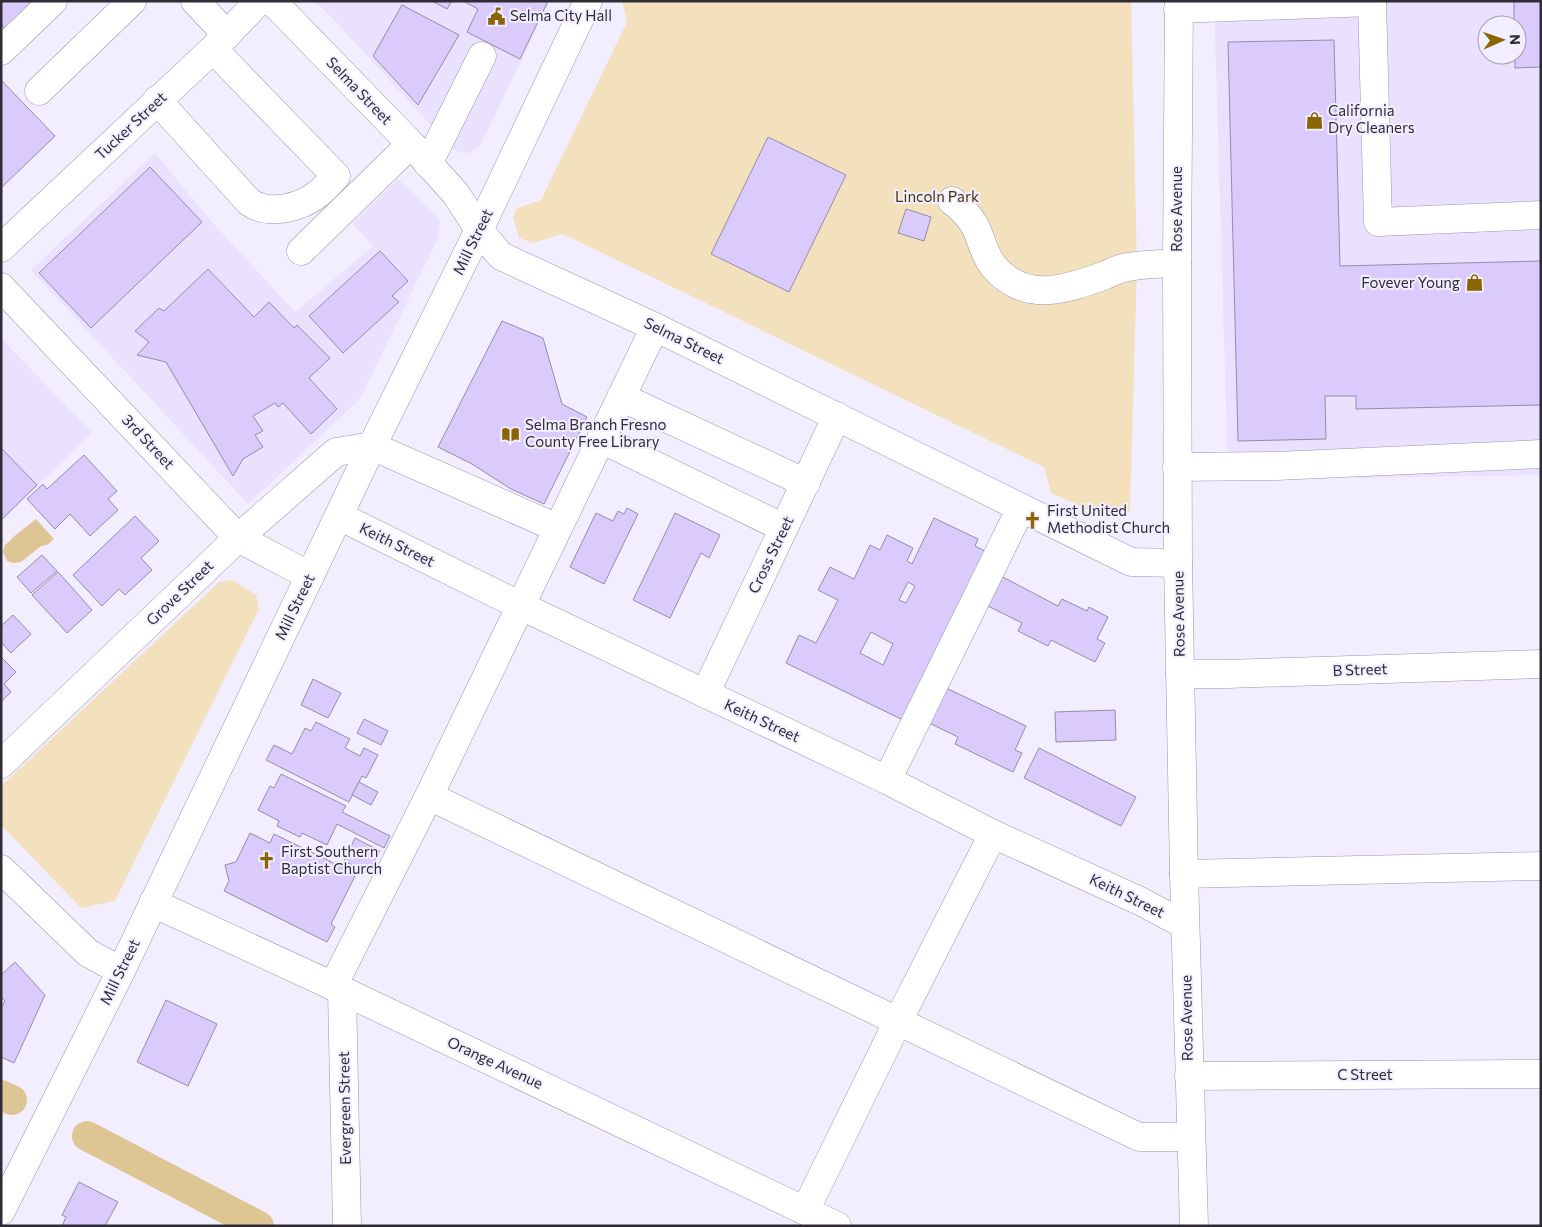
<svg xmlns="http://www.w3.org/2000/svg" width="1542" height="1227" viewBox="0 0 1542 1227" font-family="Commissioner,sans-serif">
<rect width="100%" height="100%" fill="#f3eeff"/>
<g fill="#eae1fe" fill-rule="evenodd">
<polygon points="314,1 550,1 481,144 476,150 468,153 461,153 453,149 331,17"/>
<path d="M1214 1H1541V475L1354 478V472L1228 476ZM1487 25H1517V55H1487Z"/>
<polygon points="155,153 210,220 295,312 373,246 352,223 398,179 438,218 440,223 438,238 360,399 248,504 31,270"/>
<polygon points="1,338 92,433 1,522"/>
</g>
<g fill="#f3e1bd">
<polygon points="622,1 1131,1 1137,266 1130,511 1119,517 1106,518 1051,493 1044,467 563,234 533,243 519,238 513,217 517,208 541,200 627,22"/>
<polygon points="232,580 256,595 259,609 115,901 81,908 1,825 1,786 219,582"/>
</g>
<polygon fill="#dec594" points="36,519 54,539 47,545 41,546 21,562 13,563 7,561 3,552 5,545 11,540 12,538"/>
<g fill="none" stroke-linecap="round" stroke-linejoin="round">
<g stroke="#dec594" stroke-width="30">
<polyline points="1,1095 12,1100"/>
<polyline points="87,1136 259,1226"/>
</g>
</g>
<g fill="#dbcbfd" stroke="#948ca6" fill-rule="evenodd">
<polygon points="1,1 36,1 6,30 1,24"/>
<polygon points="432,1 452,1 447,9"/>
<polygon points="463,1 548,1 520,59 467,32 478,9"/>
<polygon points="1514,1 1541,1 1541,67 1515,68 1515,55 1517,55 1517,25 1514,25"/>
<polygon points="402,5 459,35 418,105 373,56"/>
<polygon points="1334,40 1340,266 1541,261 1541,405 1356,409 1356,396 1325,396 1326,439 1238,441 1228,42"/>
<polygon points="1,80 55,136 1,188"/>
<polygon points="768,137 846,175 789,292 711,254"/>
<polygon points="150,167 202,222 91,328 39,273"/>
<polygon points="906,209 931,217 924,241 898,233"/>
<polygon points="380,251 408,281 392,296 399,302 343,353 309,316"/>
<polygon points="208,269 254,317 269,302 294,328 297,325 330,358 309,378 337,409 311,434 283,403 278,407 275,403 253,416 263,431 255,435 263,447 243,459 233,476 166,362 137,355 149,342 135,331 159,308 164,311"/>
<polygon points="502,321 543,338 562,404 587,417 544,504 511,489 472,464 438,447"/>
<polygon points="1,448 37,485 1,520"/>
<polygon points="84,455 117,491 108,499 118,510 90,536 70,514 55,529 27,499 43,484 47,489"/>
<polygon points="627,508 638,514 604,584 570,567 596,513 613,521 618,511 624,514"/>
<polygon points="675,513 720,535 709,558 701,553 670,618 633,600"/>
<polygon points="135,516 159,541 141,558 152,570 125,595 119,589 102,606 73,575"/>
<path d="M934 518 978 539 975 546 985 551 903 720 786 663 799 635 816 643 838 600 818 590 830 567 854 579 870 545 880 550 887 535 913 548 907 561 912 564ZM908 582 915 586 906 603 899 600ZM871 632 893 644 883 665 860 653Z"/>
<polygon points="42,555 57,571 31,593 17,577"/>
<polygon points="58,572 92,610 67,633 32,595"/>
<polygon points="1001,576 1058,606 1062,599 1087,611 1089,607 1108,617 1097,639 1105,643 1095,662 1051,640 1048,646 1018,631 1022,623 986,605"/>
<polygon points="13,615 31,634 11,653 1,642 1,626"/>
<polygon points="1,657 16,672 4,684 11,692 1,702"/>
<polygon points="313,679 341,693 328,718 301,705"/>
<polygon points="944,687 1026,726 1015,750 1022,753 1013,772 955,744 958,737 927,722"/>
<polygon points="1115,710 1116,740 1056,742 1055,712"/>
<polygon points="364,719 388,731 381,745 357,733"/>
<polygon points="316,722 350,739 345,748 360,756 364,748 378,755 366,778 362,776 349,802 266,760 274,745 292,754 305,728 311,731"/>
<polygon points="1039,748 1136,797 1121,826 1024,778"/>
<polygon points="281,774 346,806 342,812 390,836 384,848 337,824 327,845 302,833 300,837 277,826 279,821 258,810 270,786 274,788"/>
<polygon points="359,782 378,792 371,805 352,795"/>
<polygon points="250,833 270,843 274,834 356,874 331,924 335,927 327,942 224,891 229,881 225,865 236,862"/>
<polygon points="355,838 380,851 368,873 344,861"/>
<polygon points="15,962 45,995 14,1063 1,1057 1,1009 5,1001 1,997 1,975"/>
<polygon points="166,1000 217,1024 188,1086 137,1062"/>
<polygon points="79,1182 118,1202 105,1226 62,1226 66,1217 62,1215"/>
</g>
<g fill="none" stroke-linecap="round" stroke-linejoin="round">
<defs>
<g id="minor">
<polyline points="195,1 227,35"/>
<polyline points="272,1 411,144 456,194 479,230 501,256 655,327 1131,562 1178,563"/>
<polyline points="1179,1 1177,263 1178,563 1184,874 1194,1226"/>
<polyline points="1372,1 1378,222 1541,215"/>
<polyline points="1178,9 1372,2"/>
<polyline points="1,51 53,1"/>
<polyline points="39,91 132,1"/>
<path d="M157 100 249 202C269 216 301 208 319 193 326 188 330 182 336 176L213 49"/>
<polyline points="428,164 482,56"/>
<path d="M952 201C962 208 969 216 975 226 982 240 984 255 994 267 1025 303 1065 290 1103 276 1111 273 1119 268 1128 267 1144 264 1161 264 1177 263"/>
<polyline points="1,248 213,49 259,1"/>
<polyline points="301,251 411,144"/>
<polyline points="1,287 238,538 310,576"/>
<polyline points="621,397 806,483"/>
<polyline points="601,439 784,528"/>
<polyline points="1177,467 1276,466 1541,454"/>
<polyline points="339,516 521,606 887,780 993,834 1140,901 1185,925"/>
<polyline points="1180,674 1227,674 1541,664"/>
<polyline points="705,694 837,416"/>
<polyline points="1,764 238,538 336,452 372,446 557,528"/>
<polyline points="887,780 1021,508"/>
<polyline points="429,796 1139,1137 1191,1137"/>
<polyline points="1,869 88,953 121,971"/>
<polyline points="1184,874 1541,866"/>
<polyline points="153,903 333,986 837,1226"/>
<polyline points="333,986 429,796 655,327"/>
<polyline points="342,991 347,1226"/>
<polyline points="1189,1076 1541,1074"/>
<polyline points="1,1211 121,971 372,446 479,230 588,1"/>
<polyline points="805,1211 898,1021 993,834"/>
</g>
</defs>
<use href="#minor" stroke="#9b93ad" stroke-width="29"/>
<use href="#minor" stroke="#fff" stroke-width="28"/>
</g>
<defs>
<symbol id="civic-bare" viewBox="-9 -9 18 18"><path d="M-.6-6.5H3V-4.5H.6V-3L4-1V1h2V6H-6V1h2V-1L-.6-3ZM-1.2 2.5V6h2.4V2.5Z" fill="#896603" stroke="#f3eeff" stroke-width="2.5" paint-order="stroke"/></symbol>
<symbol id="shop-bare" viewBox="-9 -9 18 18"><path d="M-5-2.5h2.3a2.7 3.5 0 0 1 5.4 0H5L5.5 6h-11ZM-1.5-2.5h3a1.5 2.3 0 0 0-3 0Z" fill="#896603" stroke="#f3eeff" stroke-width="2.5" paint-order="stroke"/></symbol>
<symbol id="library-bare" viewBox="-9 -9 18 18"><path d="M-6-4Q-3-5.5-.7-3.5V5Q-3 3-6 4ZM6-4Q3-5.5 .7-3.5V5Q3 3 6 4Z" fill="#896603" stroke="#f3eeff" stroke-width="2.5" paint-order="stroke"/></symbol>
<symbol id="church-bare" viewBox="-9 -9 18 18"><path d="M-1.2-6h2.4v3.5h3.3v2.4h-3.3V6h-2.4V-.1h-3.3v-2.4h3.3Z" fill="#896603" stroke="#f3eeff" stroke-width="2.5" paint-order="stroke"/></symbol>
</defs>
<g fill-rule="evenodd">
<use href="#civic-bare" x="484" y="4" width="25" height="25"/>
<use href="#shop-bare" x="1302" y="108" width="25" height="25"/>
<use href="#shop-bare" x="1462" y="270" width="25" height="25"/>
<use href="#library-bare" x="498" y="422" width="25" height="25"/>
<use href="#church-bare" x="1020" y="508" width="25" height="25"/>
<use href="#church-bare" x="254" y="848" width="25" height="25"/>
</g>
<g text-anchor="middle" stroke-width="4" stroke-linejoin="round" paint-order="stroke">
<g font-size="15" fill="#2f2c36" stroke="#f3eeff" text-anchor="start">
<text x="510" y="21">Selma City Hall</text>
<text x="1328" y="116">California<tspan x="1328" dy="17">Dry Cleaners</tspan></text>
<text x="1460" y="288" text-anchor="end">Fovever Young</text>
<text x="525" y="430">Selma Branch Fresno<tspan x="525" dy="17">County Free Library</tspan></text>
<text x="1047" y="516">First United<tspan x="1047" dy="17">Methodist Church</tspan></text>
<text x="281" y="857">First Southern<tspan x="281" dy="17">Baptist Church</tspan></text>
</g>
<g font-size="15" fill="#2f2c36" stroke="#f3eeff">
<text transform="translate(359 91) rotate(46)" y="5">Selma Street</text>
<text transform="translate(131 126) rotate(-43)" y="5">Tucker Street</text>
<text transform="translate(1177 209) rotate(-90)" y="5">Rose Avenue</text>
<text transform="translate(473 242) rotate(-64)" y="5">Mill Street</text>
<text transform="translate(684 341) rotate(26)" y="5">Selma Street</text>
<text transform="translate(148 442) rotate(47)" y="5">3rd Street</text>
<text transform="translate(397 545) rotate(26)" y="5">Keith Street</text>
<text transform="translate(771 555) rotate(-64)" y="5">Cross Street</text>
<text transform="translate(180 593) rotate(-44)" y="5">Grove Street</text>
<text transform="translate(295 607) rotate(-64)" y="5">Mill Street</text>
<text transform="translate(1179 614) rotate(-91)" y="5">Rose Avenue</text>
<text transform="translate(1360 670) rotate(-2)" y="5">B Street</text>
<text transform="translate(762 721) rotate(25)" y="5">Keith Street</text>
<text transform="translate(1127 896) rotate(26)" y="5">Keith Street</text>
<text transform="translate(120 972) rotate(-64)" y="5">Mill Street</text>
<text transform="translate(1187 1018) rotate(-91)" y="5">Rose Avenue</text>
<text transform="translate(495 1063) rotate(25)" y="5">Orange Avenue</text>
<text x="1365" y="1080">C Street</text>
<text transform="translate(345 1108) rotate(-91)" y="5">Evergreen Street</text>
</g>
<g font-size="15" fill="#43320a" stroke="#f3eeff">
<text x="937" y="202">Lincoln Park</text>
</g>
</g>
<rect width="1542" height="1227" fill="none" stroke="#2f2c36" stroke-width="5"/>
<g transform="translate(1502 40) rotate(88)"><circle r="24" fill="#f3eeff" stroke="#a5a0af"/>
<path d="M0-4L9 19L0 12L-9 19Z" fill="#896603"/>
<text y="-8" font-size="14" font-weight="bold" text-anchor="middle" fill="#2f2c36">N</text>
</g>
</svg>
